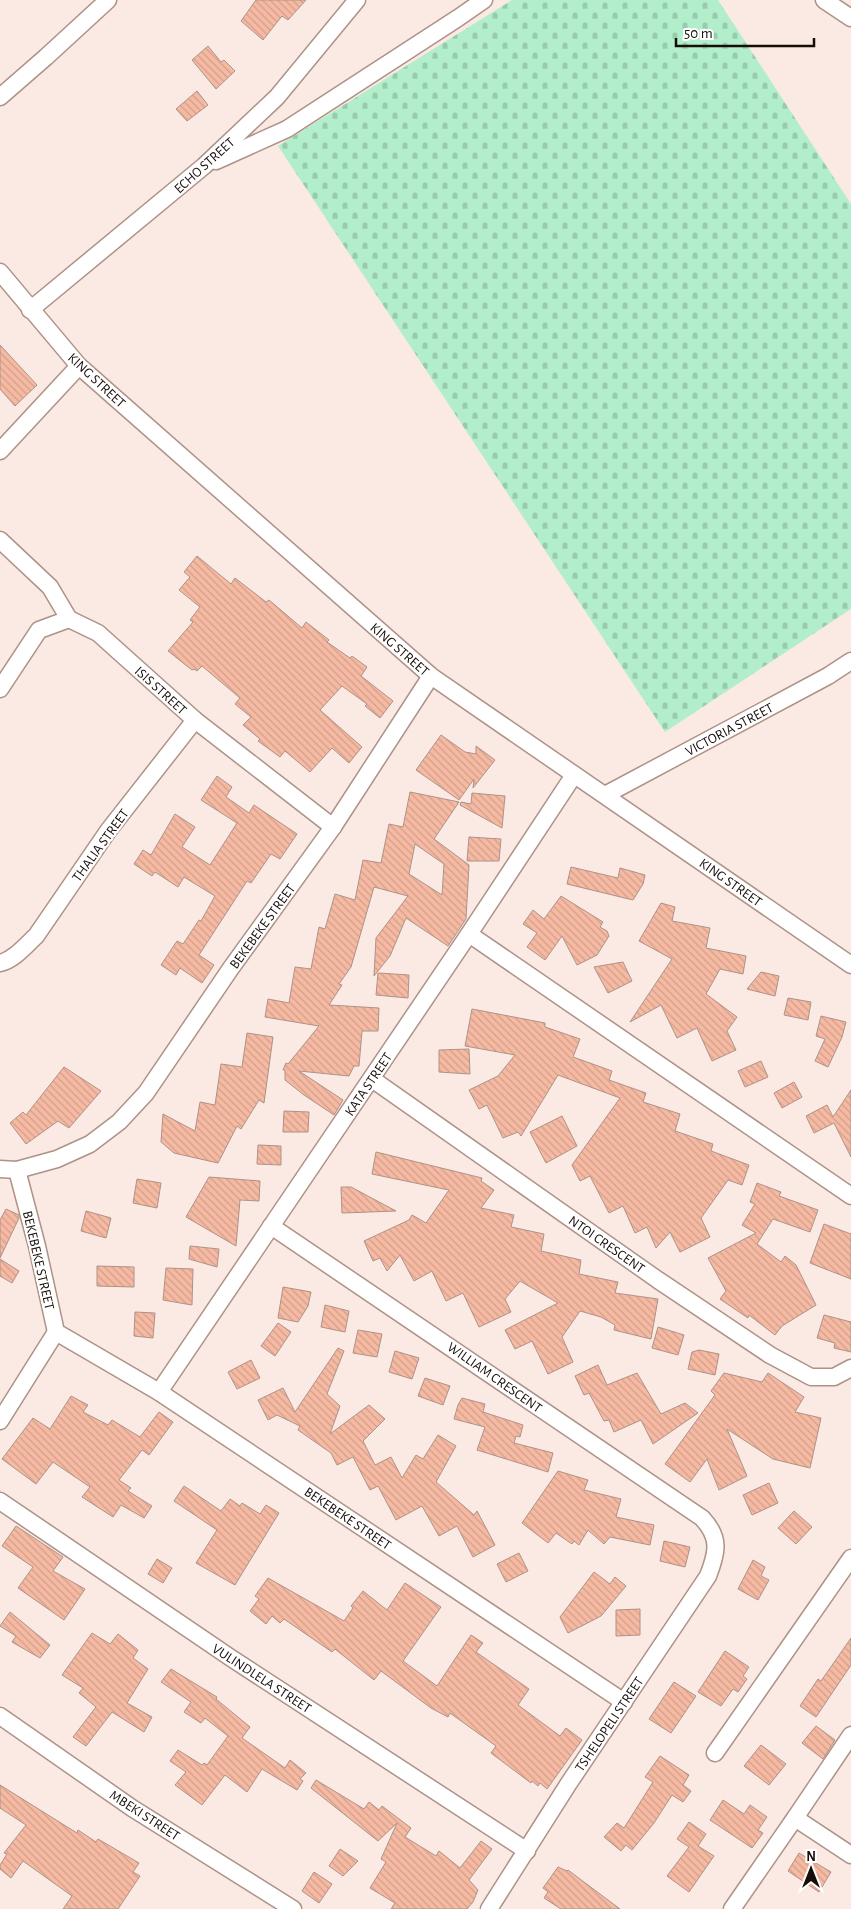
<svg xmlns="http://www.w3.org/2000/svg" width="851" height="1909" viewBox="0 0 851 1909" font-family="'Alegreya Sans',sans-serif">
<defs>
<pattern id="cemetery-stones" width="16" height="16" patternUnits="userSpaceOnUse" patternTransform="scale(1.25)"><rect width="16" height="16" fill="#b2eecb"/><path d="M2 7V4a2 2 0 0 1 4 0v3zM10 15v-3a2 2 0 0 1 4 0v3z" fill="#98cbad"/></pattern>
<pattern id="building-back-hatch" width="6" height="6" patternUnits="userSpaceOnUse" patternTransform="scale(1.25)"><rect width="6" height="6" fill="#f6baa3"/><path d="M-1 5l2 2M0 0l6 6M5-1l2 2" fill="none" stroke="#d29f8b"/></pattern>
</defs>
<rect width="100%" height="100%" fill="#fbe9e3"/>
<polygon fill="url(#cemetery-stones)" points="512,0 718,0 851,204 851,609 665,732 278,146"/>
<g fill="url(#building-back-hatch)" stroke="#ae9288" fill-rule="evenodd">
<polygon points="256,0 306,0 288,20 282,16 263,40 241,21"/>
<polygon points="208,46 221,62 224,60 235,71 216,89 192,60"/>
<polygon points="197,91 208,105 187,121 176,109"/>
<polygon points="0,345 37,385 15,406 0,389"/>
<polygon points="197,556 231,584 235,578 266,602 269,600 302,628 306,622 329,640 327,642 350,658 352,656 367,667 361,676 393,701 380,718 365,706 367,704 342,686 320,710 362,747 349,763 332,748 310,772 285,751 280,757 258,741 260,739 243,725 251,717 235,704 240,698 202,666 197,671 194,669 192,670 168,651 193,622 190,620 200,607 179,590 190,577 184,572"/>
<polygon points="441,735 465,752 476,754 476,746 495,760 473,788 474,779 459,800 416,770"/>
<polygon points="217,776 232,787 226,797 249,813 254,805 297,834 280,859 271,854 251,883 247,881 199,955 214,965 202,983 180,968 176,975 161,965 177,941 183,944 199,920 201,921 215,896 184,877 178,887 155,872 152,876 134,864 143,850 151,855 175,814 195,827 182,847 210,865 237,823 201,800"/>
<path d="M410 792 459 802 434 839 469 865 466 919 448 946 406 918 390 956 374 976 376 938 408 896 374 887 351 967 339 984 342 985 329 1005 379 1008 378 1031H362L359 1066H354L349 1076 299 1071 343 1100 334 1115 304 1095 285 1080V1070H283L286 1063 288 1064 319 1026 265 1017 268 999 289 1003 295 967 311 969 319 927 325 929 335 894 355 900 363 860 381 863 389 824 403 827ZM415 844 444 864 442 895 409 874Z"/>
<polygon points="472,793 505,796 502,828 460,805 461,802 471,804"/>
<polygon points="469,837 501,839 499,861 467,861"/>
<polygon points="571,867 618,878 620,868 645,875 643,884 633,900 567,884"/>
<polygon points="561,896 603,922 600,927 607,931 609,936 597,955 577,965 562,936 545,960 527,947 537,933 523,924 533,910 544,919"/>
<polygon points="661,903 675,907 672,921 710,928 706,948 746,956 743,974 720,969 706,994 737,1017 727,1031 736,1050 712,1061 697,1028 677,1038 661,1005 630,1022 672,959 639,941"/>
<polygon points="623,962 632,981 608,993 594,967"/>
<polygon points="761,972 779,976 775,996 747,989"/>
<polygon points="378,973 409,975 408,998 376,995"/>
<polygon points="788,998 811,1002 808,1020 784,1015"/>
<polygon points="472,1009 545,1023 545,1027 580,1039 573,1057 612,1071 609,1080 646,1093 643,1102 680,1114 675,1131 713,1144 711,1151 749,1165 742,1185 728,1180 701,1218 710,1237 680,1252 670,1232 656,1248 647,1227 635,1233 623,1206 609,1213 590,1176 580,1181 572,1165 620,1098 558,1075 521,1136 518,1132 503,1138 487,1105 479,1109 469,1090 498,1076 515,1055 465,1046"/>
<polygon points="821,1016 846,1022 842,1037 828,1067 815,1061 825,1039 816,1036"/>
<polygon points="247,1033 273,1037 264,1103 259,1100 241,1129 237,1126 218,1163 174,1153 161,1142 163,1114 195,1131 200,1102 215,1105 221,1064 242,1067"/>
<polygon points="469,1049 470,1074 439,1072 439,1050"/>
<polygon points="761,1061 768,1077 745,1087 738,1071"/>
<polygon points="64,1067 101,1091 69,1128 58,1121 26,1144 10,1123 23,1112 26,1115"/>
<polygon points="794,1082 802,1097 782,1108 774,1093"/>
<polygon points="851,1090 851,1157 834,1123 814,1133 806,1116 827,1105 833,1117"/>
<polygon points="284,1111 309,1112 308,1132 283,1132"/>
<polygon points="562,1116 577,1146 546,1163 530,1132"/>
<polygon points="258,1145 281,1146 281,1165 257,1164"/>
<polygon points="376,1152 482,1178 481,1181 494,1190 481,1208 514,1215 511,1227 544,1234 541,1251 581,1260 579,1274 618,1282 615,1293 658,1299 651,1339 614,1330 615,1325 601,1317 580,1311 562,1337 573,1362 548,1374 532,1341 515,1349 505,1330 558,1303 520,1281 505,1299 511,1312 479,1327 463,1293 446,1301 432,1271 414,1281 400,1255 387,1271 380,1258 373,1261 364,1241 409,1220 412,1215 426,1223 449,1190 372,1174"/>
<polygon points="209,1177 260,1181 259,1201 240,1200 236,1246 186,1217"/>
<polygon points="137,1179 161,1183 157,1208 133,1203"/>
<polygon points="757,1183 781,1192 779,1196 818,1210 810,1232 773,1219 757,1244 781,1262 785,1256 796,1265 816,1305 782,1326 775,1335 749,1315 748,1318 720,1299 726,1291 708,1258 756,1233 742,1225 755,1204 750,1202"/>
<polygon points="341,1187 351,1187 396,1211 342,1213"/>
<polygon points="6,1209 19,1215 19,1218 0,1258 0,1220"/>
<polygon points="86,1211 111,1218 106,1238 81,1231"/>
<polygon points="824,1224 851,1234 851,1279 810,1263"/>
<polygon points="190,1246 219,1249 217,1267 189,1259"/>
<polygon points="0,1259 19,1271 12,1283 0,1276"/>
<polygon points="97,1266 134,1267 134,1287 97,1286"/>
<polygon points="166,1268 193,1269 192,1305 163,1300"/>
<polygon points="283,1287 311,1292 308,1306 298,1322 278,1318"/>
<polygon points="325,1305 349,1311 345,1332 321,1327"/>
<polygon points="135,1312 155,1313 153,1338 134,1336"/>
<polygon points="824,1315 851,1322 851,1352 834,1348 835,1343 817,1338"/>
<polygon points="278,1323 291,1332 275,1356 261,1346"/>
<polygon points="658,1327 684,1335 678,1355 652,1348"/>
<polygon points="358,1330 382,1334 377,1357 353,1353"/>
<polygon points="338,1348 344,1351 327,1394 340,1406 330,1434 369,1405 385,1419 363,1441 375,1465 391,1457 402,1478 416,1455 423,1459 438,1435 456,1446 436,1482 474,1515 477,1511 495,1545 473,1557 457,1526 439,1536 422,1506 396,1520 378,1486 370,1490 353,1457 337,1465 331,1453 298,1430 300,1426 277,1415 268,1420 258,1400 283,1388 295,1412"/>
<polygon points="699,1350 719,1354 715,1375 688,1369 692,1352"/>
<polygon points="395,1351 419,1358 412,1379 389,1372"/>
<polygon points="251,1360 260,1378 237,1389 228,1372"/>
<polygon points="598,1365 607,1385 637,1373 661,1414 685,1403 698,1413 653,1444 641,1420 614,1432 609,1420 604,1421 589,1393 584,1395 575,1376"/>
<polygon points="724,1373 762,1382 768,1373 804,1397 795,1412 821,1418 810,1468 773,1459 727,1429 747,1476 719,1490 707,1459 690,1482 665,1464 715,1395 711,1391"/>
<polygon points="425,1378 450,1386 443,1405 418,1396"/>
<polygon points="71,1396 88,1405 83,1412 108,1425 112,1420 140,1437 159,1412 173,1422 149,1455 142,1450 119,1480 131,1488 128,1491 152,1506 144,1518 121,1505 113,1517 82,1497 90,1487 53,1462 36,1484 2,1459 33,1418 50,1429"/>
<polygon points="462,1398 485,1404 483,1412 523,1425 520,1437 516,1436 514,1443 553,1453 548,1472 477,1450 485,1427 454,1419 458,1405"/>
<polygon points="558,1471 588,1480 584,1490 621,1499 616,1517 654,1525 650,1545 610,1537 604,1544 588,1530 579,1545 574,1541 572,1544 556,1533 548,1543 522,1523"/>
<polygon points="769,1483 778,1503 752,1515 743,1495"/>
<polygon points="184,1486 221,1511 230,1499 240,1506 242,1503 260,1514 266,1505 279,1513 235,1585 196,1563 217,1530 174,1501"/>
<polygon points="794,1511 812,1527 796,1544 778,1528"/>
<polygon points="16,1526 63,1557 53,1571 85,1589 64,1620 18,1588 33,1567 2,1546"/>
<polygon points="664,1541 690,1547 685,1567 660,1561"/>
<polygon points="519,1553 528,1571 506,1582 497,1564"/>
<polygon points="157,1559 172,1568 163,1583 148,1574"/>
<polygon points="753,1560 765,1567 761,1576 769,1580 758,1600 738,1589"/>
<polygon points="594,1572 610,1584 615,1577 626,1586 601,1616 568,1633 560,1617"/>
<polygon points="268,1578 344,1621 353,1608 351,1606 363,1591 387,1610 405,1583 441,1607 403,1661 437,1686 471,1635 483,1643 476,1652 529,1689 518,1705 560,1736 566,1728 582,1740 547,1789 540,1783 538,1786 532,1781 531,1783 491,1753 496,1746 450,1713 448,1717 431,1708 381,1671 374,1680 335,1649 332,1652 284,1619 280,1623 272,1616 266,1624 250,1611 259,1599 255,1596"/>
<polygon points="640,1609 640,1635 616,1636 616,1610"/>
<polygon points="10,1612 50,1645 40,1658 12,1642 16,1636 0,1626"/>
<polygon points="92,1633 110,1644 118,1634 138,1650 133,1658 148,1669 127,1703 152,1717 144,1732 112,1712 86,1746 73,1737 96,1707 79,1693 83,1688 62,1675"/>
<polygon points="851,1638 851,1665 816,1717 800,1706 818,1679 821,1681"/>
<polygon points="725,1651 749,1667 743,1676 747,1679 738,1692 733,1689 721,1706 698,1692"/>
<polygon points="171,1669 217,1697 216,1699 250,1727 242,1738 285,1768 290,1760 306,1773 300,1779 303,1781 297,1790 262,1769 247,1792 225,1775 202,1805 175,1785 186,1772 170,1761 178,1750 202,1765 204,1763 207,1765 228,1736 205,1718 201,1723 184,1712 191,1702 161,1682"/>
<polygon points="674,1682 696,1696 671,1733 649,1719"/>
<polygon points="816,1726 835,1740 823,1759 802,1743"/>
<polygon points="761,1745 786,1764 769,1785 744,1766"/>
<polygon points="660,1756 689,1775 683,1785 691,1791 683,1802 672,1795 654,1823 632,1850 626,1845 621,1851 604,1837 617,1823 624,1828 653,1782 645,1777"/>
<polygon points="316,1780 364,1809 369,1802 379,1810 382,1806 411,1828 405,1837 436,1856 439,1851 460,1868 481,1841 492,1849 469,1880 478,1890 473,1902 467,1909 391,1909 395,1903 370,1888 386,1862 381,1859 397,1823 378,1841 311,1788"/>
<polygon points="0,1785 77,1833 78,1830 96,1842 98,1839 139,1863 133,1872 140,1876 118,1909 63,1909 72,1896 23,1861 11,1878 0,1869 0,1865 7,1854 4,1853 26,1825 0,1808"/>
<polygon points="723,1800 744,1814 750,1805 767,1817 758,1830 763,1833 752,1848 710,1820"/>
<polygon points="689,1822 706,1834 698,1846 714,1856 689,1892 667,1876 689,1847 677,1839"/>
<polygon points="340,1849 358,1861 343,1876 329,1866"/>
<polygon points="799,1853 831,1872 819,1892 788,1871"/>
<polygon points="558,1867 567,1871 568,1870 620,1909 561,1909 544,1898 548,1892 543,1888"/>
<polygon points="314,1872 332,1884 319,1903 302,1891"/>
</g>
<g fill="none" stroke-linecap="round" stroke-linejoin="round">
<defs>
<g id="street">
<polyline points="824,0 851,18"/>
<polyline points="0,97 46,57 108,0"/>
<polyline points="216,161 287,129 458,18 484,0"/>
<polyline points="0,272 79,366 431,676 851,965"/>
<polyline points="30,310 204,166 277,97 357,0"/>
<polyline points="0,451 79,366"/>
<polyline points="0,540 50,587 69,619"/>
<polyline points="0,689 39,630 69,619 98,633 195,720 333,827"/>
<polyline points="605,795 828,676 851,661"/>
<polyline points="469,934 851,1196"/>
<path d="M0 963C14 960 26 945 36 936L108 831 195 720"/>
<polyline points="372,1079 658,1280 770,1355 811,1377 834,1377 851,1368"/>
<polyline points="0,1169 17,1170 57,1159 90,1144 119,1122 146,1093 231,968 333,827 431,676"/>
<polyline points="17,1170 37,1246 56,1332 159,1392 624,1702"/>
<path d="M271 1226 702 1518C721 1538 717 1553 708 1576L569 1783 489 1909"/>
<polyline points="159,1392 469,934 574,775"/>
<polyline points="0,1421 56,1332"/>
<polyline points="0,1501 231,1658 527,1851"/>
<polyline points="0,1716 132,1808 293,1909"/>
<polyline points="851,1735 795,1818 851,1855"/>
<polyline points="715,1753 851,1558"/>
<polyline points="732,1909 795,1818"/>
</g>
</defs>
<use href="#street" stroke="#ad9288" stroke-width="19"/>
<use href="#street" stroke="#fff" stroke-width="16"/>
</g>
<g text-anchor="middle" stroke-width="4.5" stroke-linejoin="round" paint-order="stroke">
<g font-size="14" fill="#170e0a" stroke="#fff">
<text transform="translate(204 165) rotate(-42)" y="5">ECHO STREET</text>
<text transform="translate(97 380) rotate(43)" y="5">KING STREET</text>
<text transform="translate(400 649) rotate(41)" y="5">KING STREET</text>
<text transform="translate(161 690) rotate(42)" y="5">ISIS STREET</text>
<text transform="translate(729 729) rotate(-28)" y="5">VICTORIA STREET</text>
<text transform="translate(100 845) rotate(-54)" y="5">THALIA STREET</text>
<text transform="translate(731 882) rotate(35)" y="5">KING STREET</text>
<text transform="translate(262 926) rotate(-54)" y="5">BEKEBEKE STREET</text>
<text transform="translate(368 1084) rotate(-56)" y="5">KATA STREET</text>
<text transform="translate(607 1244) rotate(35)" y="5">NTOI CRESCENT</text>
<text transform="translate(39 1260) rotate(77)" y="5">BEKEBEKE STREET</text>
<text transform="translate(495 1377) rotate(35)" y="5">WILLIAM CRESCENT</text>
<text transform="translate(348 1518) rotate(34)" y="5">BEKEBEKE STREET</text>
<text transform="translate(262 1678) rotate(33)" y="5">VULINDLELA STREET</text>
<text transform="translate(609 1724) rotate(-56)" y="5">TSHELOPELI STREET</text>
<text transform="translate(145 1815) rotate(33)" y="5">MBEKI STREET</text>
</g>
</g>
<g transform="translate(811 1869)" stroke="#ffffff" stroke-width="4" paint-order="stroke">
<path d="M0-4L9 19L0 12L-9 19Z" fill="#170e0a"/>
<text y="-8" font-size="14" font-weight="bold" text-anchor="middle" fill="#170e0a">N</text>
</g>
<path d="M676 38v8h138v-8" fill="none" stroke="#170e0a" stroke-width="2.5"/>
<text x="684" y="38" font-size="15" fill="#170e0a" stroke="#ffffff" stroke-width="4" paint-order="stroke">50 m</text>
</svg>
